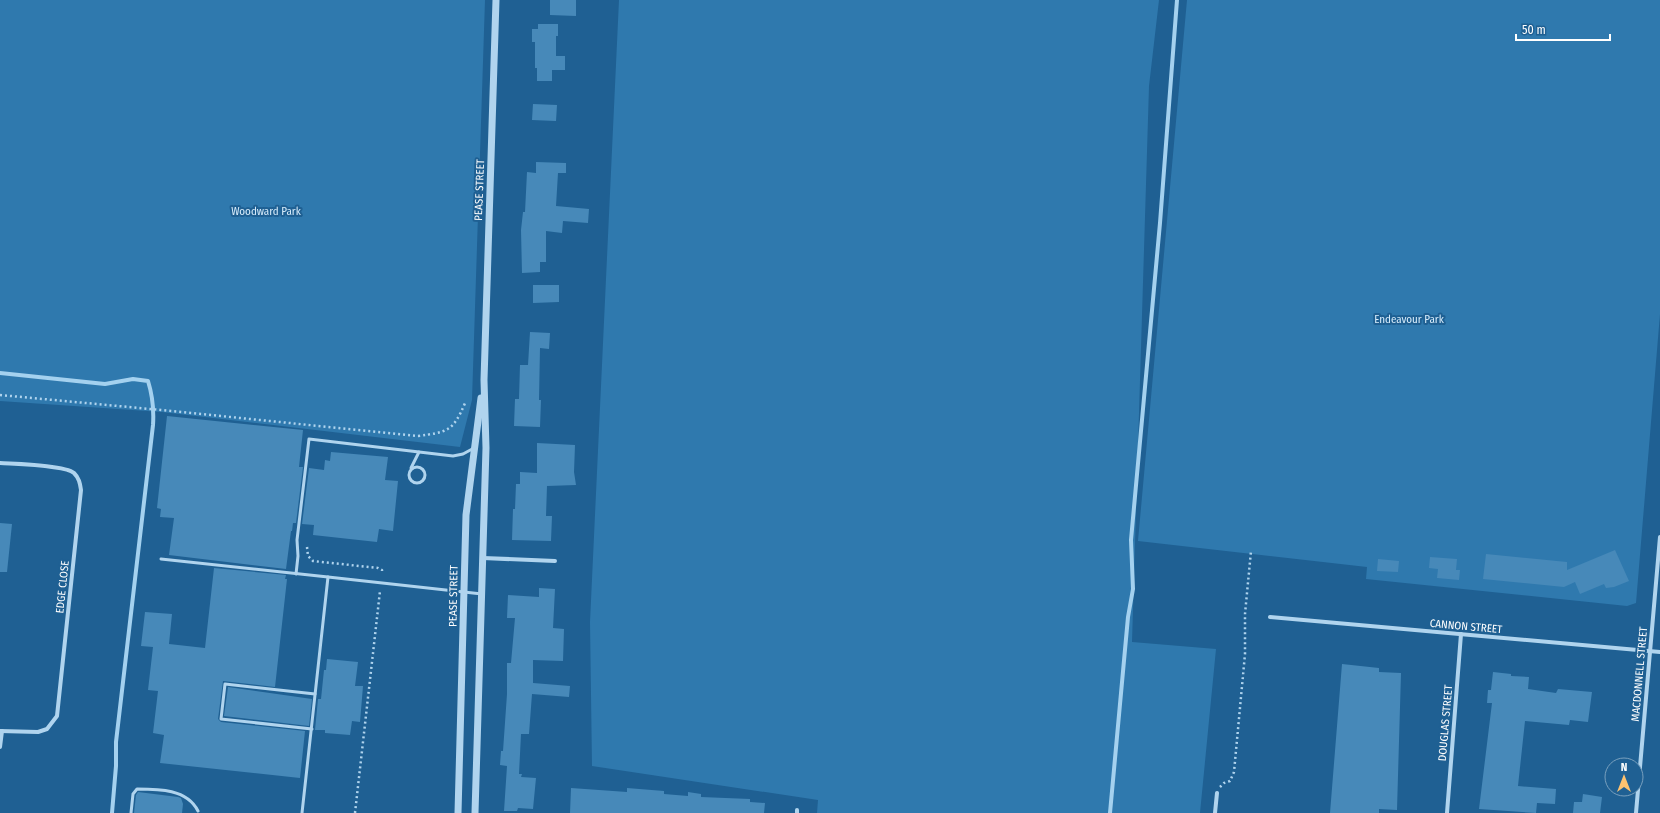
<svg xmlns="http://www.w3.org/2000/svg" width="1660" height="813" viewBox="0 0 1660 813" font-family="'Fira Sans Condensed',sans-serif">
<rect width="100%" height="100%" fill="#1f6093"/>
<g fill="#2f79ae">
<polygon points="0,0 485,0 472,400 460,447 162,412 0,401"/>
<polygon points="619,0 1159,0 1149,86 1132,642 1216,649 1200,813 817,813 818,800 592,766 590,622"/>
<polygon points="1187,0 1660,0 1660,314 1636,603 1627,606 1366,579 1367,567 1138,541"/>
</g>
<g fill="none" stroke-linecap="round" stroke-linejoin="round">
<g stroke="#a4d1ef" stroke-width="4">
<path d="M0 373 105 384 133 379 148 381C153 397 154 410 153 425L116 742V766L112 813"/>
<polyline points="1110,813 1128,617 1133,589 1131,540 1160,223 1177,0"/>
</g>
</g>
<g fill="#4789b9">
<polygon points="550,0 576,0 576,16 550,15"/>
<polygon points="538,24 558,24 558,36 556,36 556,56 565,56 565,70 552,70 552,81 537,81 537,68 535,68 535,42 532,42 532,29 538,29"/>
<polygon points="533,104 557,105 556,121 532,120"/>
<polygon points="536,162 566,163 566,173 558,173 556,206 589,209 588,223 563,221 562,233 546,231 546,262 540,262 540,272 522,273 521,230 523,212 525,212 527,172 536,173"/>
<polygon points="533,285 559,285 559,302 533,303"/>
<polygon points="530,332 550,333 549,349 540,348 539,400 541,400 540,427 514,426 515,399 519,399 520,365 528,365"/>
<polygon points="167,416 303,430 299,467 303,467 296,523 293,523 292,531 291,531 286,569 169,555 174,518 160,517 161,509 157,508"/>
<polygon points="537,443 575,445 574,472 576,485 547,486 546,516 552,516 551,541 512,540 513,509 515,509 516,484 520,484 520,472 537,473"/>
<polygon points="331,452 388,457 385,480 398,481 393,531 379,529 377,542 313,535 314,525 302,524 309,468 324,470 325,460 330,461"/>
<polygon points="0,523 12,524 7,572 0,572"/>
<polygon points="1615,550 1629,581 1614,587 1606,588 1604,584 1580,594 1575,582 1564,587 1483,579 1486,554 1567,562 1567,570"/>
<polygon points="1430,557 1457,559 1456,570 1460,570 1459,580 1437,578 1438,569 1429,568"/>
<polygon points="1378,559 1399,561 1398,572 1377,571"/>
<polygon points="214,568 286,575 285,579 287,579 275,687 223,681 218,719 221,722 305,731 300,778 160,763 164,735 153,733 158,691 148,690 153,647 141,646 145,612 172,614 169,644 205,648"/>
<polygon points="539,588 555,589 553,628 564,629 563,661 533,660 533,683 570,686 569,697 532,694 529,734 521,734 519,774 522,774 521,777 536,778 533,809 518,808 517,811 504,811 507,766 500,765 501,751 503,751 507,694 507,663 511,663 515,618 507,618 508,595 539,597"/>
<polygon points="327,659 358,662 355,686 363,686 360,722 352,721 350,735 325,733 325,730 315,730 318,699 321,699 324,670 326,670"/>
<polygon points="1342,664 1379,668 1379,672 1401,673 1397,810 1379,809 1379,813 1330,813"/>
<polygon points="1493,672 1511,674 1511,676 1529,677 1528,689 1556,693 1558,689 1592,692 1588,722 1570,720 1569,725 1525,721 1518,786 1556,789 1555,804 1537,803 1536,813 1479,809 1492,703 1487,703 1488,690 1491,690"/>
<polygon points="228,687 312,699 309,726 224,716"/>
<polygon points="571,788 627,792 627,788 664,791 664,794 688,796 688,792 701,794 701,797 750,799 750,802 765,803 764,813 570,813"/>
<polygon points="138,792 178,797 181,798 183,804 182,813 134,813 136,795"/>
<polygon points="1583,794 1602,797 1600,813 1573,813 1574,802 1582,802"/>
</g>
<g fill="none" stroke-linecap="round" stroke-linejoin="round">
<g stroke="#b0d4ee" stroke-width="2.5" stroke-dasharray="2 3" stroke-linecap="butt">
<path d="M0 395 161 410 418 436C447 432 453 432 465 403"/>
<polyline points="307,547 308,556 313,561 378,568 382,570 382,573"/>
<polyline points="1220,787 1224,783 1230,781 1234,772 1245,654 1245,614 1251,551"/>
<polyline points="355,813 380,591"/>
</g>
<g stroke="#b0d4ee" stroke-width="3">
<circle cx="417" cy="475" r="8"/>
<polyline points="411,468 419,452"/>
<polyline points="161,559 328,577"/>
<polyline points="296,574 298,556 297,540 309,439 453,456 463,454 474,448"/>
<polyline points="312,729 221,719 225,684 315,694"/>
<path d="M131 813 133 794 137 789C159 789 187 789 198 811"/>
<polyline points="302,813 328,577 482,594"/>
</g>
<g stroke="#b0d4ee" stroke-width="4">
<path d="M0 463C14 464 65 465 74 473 79 478 80 483 81 490L57 716 47 729 38 732 0 731"/>
<polyline points="483,558 555,561"/>
<polyline points="1270,617 1660,652"/>
<polyline points="0,747 2,731"/>
<polyline points="797,813 797,810"/>
<polyline points="1215,813 1217,793"/>
<polyline points="1447,813 1461,634"/>
<polyline points="1636,813 1660,537"/>
</g>
<g stroke="#b0d4ee" stroke-width="7">
<polyline points="458,813 466,515 481,398"/>
<polyline points="475,813 486,448 484,380 496,0"/>
</g>
</g>
<g text-anchor="middle" stroke-width="4" stroke-linejoin="round" paint-order="stroke">
<g font-size="11" fill="#fff" stroke="#1f6093">
<text transform="translate(479 190) rotate(-88)" y="4">PEASE STREET</text>
<text transform="translate(62 587) rotate(-84)" y="4">EDGE CLOSE</text>
<text transform="translate(453 596) rotate(-89)" y="4">PEASE STREET</text>
<text transform="translate(1466 626) rotate(5)" y="4">CANNON STREET</text>
<text transform="translate(1639 674) rotate(-85)" y="4">MACDONNELL STREET</text>
<text transform="translate(1445 723) rotate(-85)" y="4">DOUGLAS STREET</text>
</g>
<g font-size="11" fill="#d6ebfa" stroke="#1f6093">
<text x="266" y="215">Woodward Park</text>
<text x="1409" y="323">Endeavour Park</text>
</g>
</g>
<g transform="translate(1624 777)"><circle r="19" fill="#1f6093" stroke="#79a0be"/>
<path d="M0-3L7 15L0 10L-7 15Z" fill="#fcc270"/>
<text y="-6" font-size="11" font-weight="bold" text-anchor="middle" fill="#ffffff">N</text>
</g>
<path d="M1516 34v6h94v-6" fill="none" stroke="#ffffff" stroke-width="2"/>
<text x="1522" y="34" font-size="12" fill="#ffffff" stroke="#1f6093" stroke-width="3" paint-order="stroke">50 m</text>
</svg>
